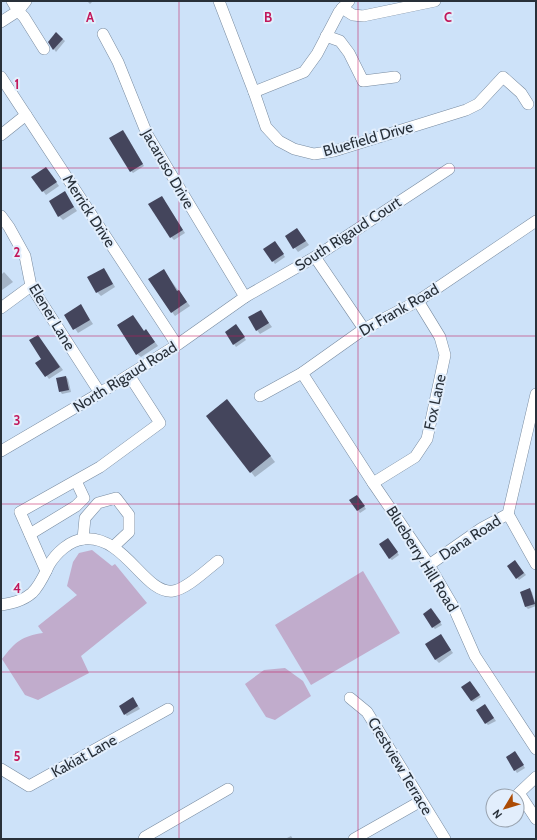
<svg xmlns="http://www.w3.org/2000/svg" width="537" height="840" viewBox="0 0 537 840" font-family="Cabin,sans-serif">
<rect width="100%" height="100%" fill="#cde2f9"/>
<g fill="#c1accc">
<path d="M92 550 112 566 115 564 147 603 81 656 89 673 38 700 25 695 2 659C15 642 22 636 43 633L38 626 77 595 67 586 73 562 79 553Z"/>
<polygon points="363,571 400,633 311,685 275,625"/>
<polygon points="285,668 303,681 311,696 275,720 266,717 245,684 264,670"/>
</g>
<g fill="#0003">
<polygon points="87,1 93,1 90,4"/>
<polygon points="57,34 65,41 56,52 49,42"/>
<polygon points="125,133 144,166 133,173 131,171"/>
<polygon points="49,172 59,186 46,195 33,178"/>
<polygon points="64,193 77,211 63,220 59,216"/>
<polygon points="162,197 185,233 174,240 171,237"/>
<polygon points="297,229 309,245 298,252 286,236"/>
<polygon points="277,245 285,257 275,264 265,249"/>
<polygon points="104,269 107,273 115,287 101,296 97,292"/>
<polygon points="163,270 190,306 175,316 172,312"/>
<polygon points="4,272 13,282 2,290 1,275"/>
<polygon points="81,306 93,324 78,333 66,315"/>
<polygon points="260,311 272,327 260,334 257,330"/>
<polygon points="238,328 246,340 236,347 226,332"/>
<polygon points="144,332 149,334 158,346 141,357 137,354"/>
<polygon points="38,336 63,370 49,379 37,363 42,359"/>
<polygon points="66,377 68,379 71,392 62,394 60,391"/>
<polygon points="232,406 275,462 255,477 251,472"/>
<polygon points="357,496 366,509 360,513 351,500"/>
<polygon points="390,542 399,555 392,560 389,558"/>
<polygon points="515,561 526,575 519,580 517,578"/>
<polygon points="530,590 532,592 536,606 528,609 526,607"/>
<polygon points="433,612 442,625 435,629 433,627"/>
<polygon points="441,636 453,653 439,663 435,659"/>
<polygon points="470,682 481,697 473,702 471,700"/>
<polygon points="133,698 140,709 127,716 125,714"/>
<polygon points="485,705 496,721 488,725 486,723"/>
<polygon points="515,753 525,768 517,773 507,758"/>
<polygon points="291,836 293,839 285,839"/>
</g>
<g fill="#44455c">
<polygon points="56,32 63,39 53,50 48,42"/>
<polygon points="123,130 143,164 130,172 109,138"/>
<polygon points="46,167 57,182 42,192 31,177"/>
<polygon points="65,191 74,207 58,217 49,201"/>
<polygon points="162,196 183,230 170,238 148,204"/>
<polygon points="297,228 306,241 293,249 285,236"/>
<polygon points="275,241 284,254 272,262 263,249"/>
<polygon points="104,268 113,284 96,293 87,277"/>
<polygon points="164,269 177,291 179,290 187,302 171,313 148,279"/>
<polygon points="81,304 90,320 73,330 64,315"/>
<polygon points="261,310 269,323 256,331 248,317"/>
<polygon points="133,315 144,331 146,329 155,342 136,355 117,325"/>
<polygon points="236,324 245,337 233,345 225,332"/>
<polygon points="38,335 60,367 45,377 35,363 41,359 29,340"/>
<polygon points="66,376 69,390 59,392 56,378"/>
<polygon points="227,399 271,456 250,473 206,416"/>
<polygon points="357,495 365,506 357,511 349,500"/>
<polygon points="388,538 398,552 389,559 379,544"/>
<polygon points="515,560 524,573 516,579 507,566"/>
<polygon points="530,588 535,604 525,607 520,592"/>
<polygon points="431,608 441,622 432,628 423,614"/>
<polygon points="441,634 451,650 435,660 425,644"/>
<polygon points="470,681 480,695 471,701 461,687"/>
<polygon points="133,697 138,706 124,715 119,706"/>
<polygon points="485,704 494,718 485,724 476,710"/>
<polygon points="515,751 524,765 514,771 506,757"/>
</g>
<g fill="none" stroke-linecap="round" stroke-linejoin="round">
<defs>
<g id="minor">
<polyline points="12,1 18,11 24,17 44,49"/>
<polyline points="219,1 254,92 266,127 279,141 294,149 314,154 334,151 466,110 478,104 503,77 521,93 528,104"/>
<polyline points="342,8 353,15 363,16 435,1"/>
<polyline points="1,22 18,11 26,1"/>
<polyline points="103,34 118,62 147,134 245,297"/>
<polyline points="326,36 340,41 349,53 363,81 395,77"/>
<polyline points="1,77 177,345"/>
<polyline points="254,92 304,72 317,54 339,12 349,1"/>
<polyline points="1,135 26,115"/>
<polyline points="1,216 9,227 25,256 31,286 100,393"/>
<polyline points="315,257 364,329"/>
<polyline points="1,308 31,286"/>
<polyline points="302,373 373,483 429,565 453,606 475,656 536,749"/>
<polyline points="260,396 302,373 364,329 418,301 536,221"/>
<polyline points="1,451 100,393 177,345 245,297 315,257 449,169"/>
<polyline points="373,483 415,457 427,439 445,355 440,337 418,301"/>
<polyline points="508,514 536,564"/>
<polyline points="30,534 76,506 84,498 76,481"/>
<polyline points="83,539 85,518 98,503 116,498 129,515 129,532 114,546"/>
<polyline points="429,565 482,528 508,514 536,394"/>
<polyline points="46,571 20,512 100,467 160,423 129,375"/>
<path d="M1 605C12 603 23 601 32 593 40 585 44 575 49 565 56 553 70 540 84 539 125 535 145 595 173 591 187 589 206 570 218 561"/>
<polyline points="350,698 367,712 445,839"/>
<polyline points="1,769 29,786 168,709"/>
<polyline points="536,777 519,793 536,819"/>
<polyline points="144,839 145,837 228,789"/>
<polyline points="354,839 421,801"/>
</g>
</defs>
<use href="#minor" stroke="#788ba0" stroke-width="12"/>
<use href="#minor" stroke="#fff" stroke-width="11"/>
</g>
<path fill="none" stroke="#c2185b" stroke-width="1" stroke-opacity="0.55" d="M179 1V839M358 1V839M1 168H536M1 336H536M1 504H536M1 672H536"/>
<g text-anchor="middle" stroke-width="4" stroke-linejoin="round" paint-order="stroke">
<g font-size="15" fill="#283039" stroke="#e2eefc">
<text transform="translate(368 139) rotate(-16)" y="5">Bluefield Drive</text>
<text transform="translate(168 169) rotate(60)" y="5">Jacaruso Drive</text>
<text transform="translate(89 211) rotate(57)" y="5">Merrick Drive</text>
<text transform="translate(348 234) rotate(-33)" y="5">South Rigaud Court</text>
<text transform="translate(399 310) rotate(-30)" y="5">Dr Frank Road</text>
<text transform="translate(52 317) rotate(59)" y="5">Elener Lane</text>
<text transform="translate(125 377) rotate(-32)" y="5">North Rigaud Road</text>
<text transform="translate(435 402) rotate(-78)" y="5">Fox Lane</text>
<text transform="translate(470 538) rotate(-33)" y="5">Dana Road</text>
<text transform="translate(422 559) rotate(58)" y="5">Blueberry Hill Road</text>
<text transform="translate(84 756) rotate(-29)" y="5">Kakiat Lane</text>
<text transform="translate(400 766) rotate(59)" y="5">Crestview Terrace</text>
</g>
</g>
<g font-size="13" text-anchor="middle" font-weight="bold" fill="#c2185b" stroke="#e2eefc" stroke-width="4" stroke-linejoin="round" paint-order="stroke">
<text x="90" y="22">A</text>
<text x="268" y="22">B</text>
<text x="448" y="22">C</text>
<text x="17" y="89">1</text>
<text x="17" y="257">2</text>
<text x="17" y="425">3</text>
<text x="17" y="593">4</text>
<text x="17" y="761">5</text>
</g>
<rect width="537" height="840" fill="none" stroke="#283039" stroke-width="4"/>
<g transform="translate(505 808) rotate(232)"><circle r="19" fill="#e2eefc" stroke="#98a2ae"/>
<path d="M0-3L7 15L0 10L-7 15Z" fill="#ac4b04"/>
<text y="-6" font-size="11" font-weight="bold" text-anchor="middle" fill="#283039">N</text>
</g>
</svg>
